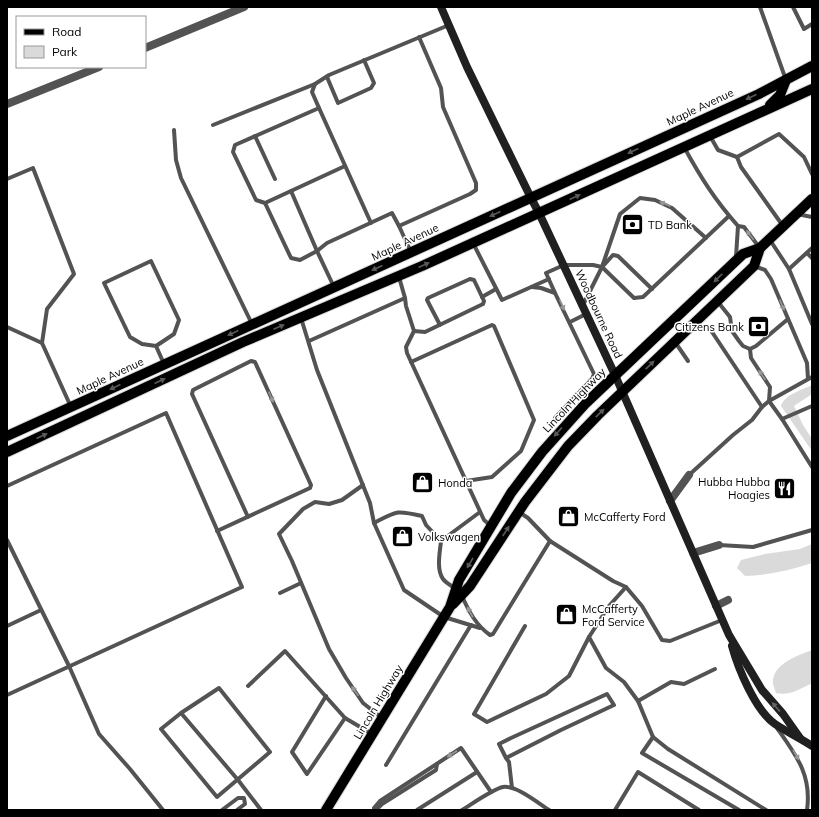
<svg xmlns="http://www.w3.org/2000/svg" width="819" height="817" viewBox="0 0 819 817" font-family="Mulish,sans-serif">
<rect width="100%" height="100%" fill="#fff"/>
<g fill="#dadada">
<path d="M812 385V394L794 406 803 425 812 439V451L781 406C784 395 802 390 812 385Z"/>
<path d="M812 544V563C789 571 768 575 745 576L737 568 741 560 765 554 800 549Z"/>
<path d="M812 650V683C800 689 790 696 776 693 775 689 772 684 773 680 775 663 799 655 812 650Z"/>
</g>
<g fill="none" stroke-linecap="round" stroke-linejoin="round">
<defs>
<g id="primary">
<polyline points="770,105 780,95 786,80"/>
<polyline points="7,436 759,94 812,66"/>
<polyline points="7,452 243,342 422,266 812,89"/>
<polyline points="453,604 470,586 525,502 568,446 598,415 754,266 760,248"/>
<polyline points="326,810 450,607 459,580 511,493 542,452 586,403 743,254 760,248 812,199"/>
</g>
</defs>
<use href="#primary" stroke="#dbdbdb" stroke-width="12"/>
<g stroke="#535353" stroke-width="4">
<polyline points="760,7 786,80"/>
<polyline points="793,7 804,29 812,24"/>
<polyline points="327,77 338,103 371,88 374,83 364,60"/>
<polyline points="319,108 371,223"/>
<polyline points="213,125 315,84"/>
<polyline points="174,130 176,160 181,178 252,324"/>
<polyline points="255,136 275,179"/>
<polyline points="710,136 718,150 737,157 779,134 804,157 812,174"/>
<path d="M684 147C701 178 715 200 738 226L744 227 759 247"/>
<polyline points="737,157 741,167 783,226"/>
<polyline points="7,179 33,168 74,274 47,309 42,343 71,407"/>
<polyline points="291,191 317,251 334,287"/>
<polyline points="265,203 345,166"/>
<polyline points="797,214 812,217"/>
<polyline points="399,226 392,213 327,243 317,251 300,260 291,258 265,203 256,200 233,152 235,145 319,108 312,92 315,84 329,75 449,25"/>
<polyline points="770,240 789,269 812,324"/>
<polyline points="473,243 502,300 549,279"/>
<polyline points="411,252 399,226 470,194 476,190 476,183 443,107 441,88 419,37"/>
<polyline points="807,253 812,258"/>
<polyline points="736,257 738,226"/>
<polyline points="604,265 613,255 618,256 652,289"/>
<polyline points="754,266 765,270 771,279 807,363 808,379"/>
<polyline points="789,269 812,248"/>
<polyline points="532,287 541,288 555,293 594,374 592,379 555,418"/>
<polyline points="555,293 546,273 564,265 593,265 602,267 634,298 643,297 729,216"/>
<polyline points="482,297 496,289"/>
<polyline points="405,298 406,306 414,331 406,347 407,353 484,520 491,526"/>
<polyline points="718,302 730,317 732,331 739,341 743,346 750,349"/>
<polyline points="583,305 602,267 620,214 640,198 655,200 672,208 706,238"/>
<polyline points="301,318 317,370 370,503 374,523 404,590 444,617 480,628"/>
<polyline points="570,322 586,314"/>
<polyline points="7,327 42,343"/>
<polyline points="414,331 425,332 483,304 484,301 474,280 470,279 428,298 427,300 440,325"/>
<polyline points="712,332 762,407"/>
<polyline points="309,341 405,298 399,277"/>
<polyline points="675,342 688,361"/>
<polyline points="156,346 142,344 130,337 104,283 151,261 179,320 174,334 156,346 164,364"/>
<polyline points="750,349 751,358 770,387 769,401 782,419 812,467"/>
<polyline points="750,349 756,346 788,319"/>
<polyline points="411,362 492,325 494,326 534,420 521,451 492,477 466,481"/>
<polyline points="782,419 812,406"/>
<polyline points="689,475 733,435 752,420 762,407 769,401 812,377"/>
<polyline points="363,485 342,500 329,504 315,502 303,509 279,534 292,561 329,649 346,678 363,703 382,718"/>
<polyline points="7,486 166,413 242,587 7,695"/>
<polyline points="519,512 528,518 550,541 613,581 626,587 642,606 662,640 670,641 722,620"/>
<path d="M374 523C397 511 396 510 422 516L426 525 441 541"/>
<polyline points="217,531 310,488 311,485 255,362 251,361 193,390 192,394 248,517"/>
<polyline points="7,540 69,666 99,734 130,769 163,810"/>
<polyline points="719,545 753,547 812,530"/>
<polyline points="626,587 609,606 589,637 606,668 624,682 638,701 653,737 668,749 766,810"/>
<path d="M456 589C452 586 446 583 443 579 436 569 440 552 441 541L480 512"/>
<polyline points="280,593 301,583"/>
<path d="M462 596C469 612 476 625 490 635L493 634 550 541"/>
<polyline points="7,626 41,610"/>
<polyline points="525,626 474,714 487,722 546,694 569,676 589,637"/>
<polyline points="248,686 285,651 345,718 372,734"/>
<polyline points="326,696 292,752 307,774 345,718"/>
<polyline points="638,701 671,682 684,684 715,669"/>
<polyline points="181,713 219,688 270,752 217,797 161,729 181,713 238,780 261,810"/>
<path d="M777 728C796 755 812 775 807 810"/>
<polyline points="653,737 642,753 739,810"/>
<polyline points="506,758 499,744 511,738 607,694 614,705 561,730 506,758 509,762 512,788"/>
<polyline points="386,765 471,625"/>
<polyline points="222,810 238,798 244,798 245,804 237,810"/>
<polyline points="374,810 374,808 380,801 461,748 491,792"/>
<polyline points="376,810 382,804 436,770 437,764"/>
<polyline points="417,810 477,772"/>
<path d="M462 810C472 804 493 789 503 787 516 785 538 803 549 810"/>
<polyline points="615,810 638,772 699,810"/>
</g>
<g stroke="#535353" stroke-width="8">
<polyline points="145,48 244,7"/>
<polyline points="7,104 99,67"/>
<polyline points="670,501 689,475"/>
<polyline points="693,553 719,545"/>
<polyline points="716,606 728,600"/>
</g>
<g stroke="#202020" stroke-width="8">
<polyline points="441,7 467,67 531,198 539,213 615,375 729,635 762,690 783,714 800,738"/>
<path d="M732 646C738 668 755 710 775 724 787 732 800 738 812 746"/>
</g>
<use href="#primary" stroke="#000" stroke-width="10"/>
</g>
<defs><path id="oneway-solid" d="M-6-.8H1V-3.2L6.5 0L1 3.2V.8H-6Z"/></defs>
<g fill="#595959">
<use href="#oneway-solid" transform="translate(751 97) rotate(155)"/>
<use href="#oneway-solid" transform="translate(633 151) rotate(155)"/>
<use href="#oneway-solid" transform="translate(575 197) rotate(-25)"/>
<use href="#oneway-solid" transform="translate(495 214) rotate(155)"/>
<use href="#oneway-solid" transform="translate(424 265) rotate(-24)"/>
<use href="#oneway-solid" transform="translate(377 268) rotate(155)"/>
<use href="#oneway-solid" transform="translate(718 278) rotate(136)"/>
<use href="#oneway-solid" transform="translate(279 327) rotate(-23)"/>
<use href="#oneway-solid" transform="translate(233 333) rotate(155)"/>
<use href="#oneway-solid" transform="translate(650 365) rotate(-44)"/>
<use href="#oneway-solid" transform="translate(160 381) rotate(-25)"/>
<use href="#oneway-solid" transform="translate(115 387) rotate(155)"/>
<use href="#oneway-solid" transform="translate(600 413) rotate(-44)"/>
<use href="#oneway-solid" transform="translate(558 432) rotate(132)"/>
<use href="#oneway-solid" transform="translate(42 436) rotate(-25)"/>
<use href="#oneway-solid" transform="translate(506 531) rotate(-57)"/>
<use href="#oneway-solid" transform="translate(470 563) rotate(121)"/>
</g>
<g fill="#989898">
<use href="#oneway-solid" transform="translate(665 204) rotate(-157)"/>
<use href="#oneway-solid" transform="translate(750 235) rotate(-127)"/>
<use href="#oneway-solid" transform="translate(562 305) rotate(66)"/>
<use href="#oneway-solid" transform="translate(782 305) rotate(67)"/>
<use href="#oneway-solid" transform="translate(762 375) rotate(-124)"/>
<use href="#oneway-solid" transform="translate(271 397) rotate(66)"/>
<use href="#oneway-solid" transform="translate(470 612) rotate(-119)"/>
<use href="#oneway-solid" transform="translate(355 691) rotate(-125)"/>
<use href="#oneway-solid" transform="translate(452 754) rotate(147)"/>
<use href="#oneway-solid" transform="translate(796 755) rotate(59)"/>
</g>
<use fill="#636363" href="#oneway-solid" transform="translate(776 707) rotate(-131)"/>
<defs>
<symbol id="bank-square" viewBox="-11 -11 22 22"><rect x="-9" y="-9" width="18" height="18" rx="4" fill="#000" stroke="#fff"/><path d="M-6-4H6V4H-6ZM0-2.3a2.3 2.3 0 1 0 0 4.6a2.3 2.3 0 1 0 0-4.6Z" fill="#fff"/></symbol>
<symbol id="shop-square" viewBox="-11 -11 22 22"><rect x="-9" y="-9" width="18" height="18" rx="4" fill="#000" stroke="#fff"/><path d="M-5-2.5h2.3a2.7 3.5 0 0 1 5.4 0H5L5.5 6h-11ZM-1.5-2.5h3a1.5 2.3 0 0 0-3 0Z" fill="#fff"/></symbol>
<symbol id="restaurant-square" viewBox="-11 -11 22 22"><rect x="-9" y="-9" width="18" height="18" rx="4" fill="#000" stroke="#fff"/><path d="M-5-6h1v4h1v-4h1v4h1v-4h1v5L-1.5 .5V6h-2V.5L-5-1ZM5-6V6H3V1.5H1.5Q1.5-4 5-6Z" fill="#fff"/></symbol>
</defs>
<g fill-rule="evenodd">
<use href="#bank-square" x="620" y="212" width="25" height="25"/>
<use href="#bank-square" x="746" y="314" width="25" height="25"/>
<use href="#shop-square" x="410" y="470" width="25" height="25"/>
<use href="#restaurant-square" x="772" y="476" width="25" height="25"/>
<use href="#shop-square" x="556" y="504" width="25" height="25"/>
<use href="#shop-square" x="390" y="524" width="25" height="25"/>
<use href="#shop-square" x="554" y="602" width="25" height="25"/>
</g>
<g text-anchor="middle" stroke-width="3" stroke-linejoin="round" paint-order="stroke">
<g font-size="11" fill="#000" stroke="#fff">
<text transform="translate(700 107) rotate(-25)" y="4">Maple Avenue</text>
<text transform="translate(405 242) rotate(-25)" y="4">Maple Avenue</text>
<text transform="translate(599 314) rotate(65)" y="4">Woodbourne Road</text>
<text transform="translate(110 376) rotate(-25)" y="4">Maple Avenue</text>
<text transform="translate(574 400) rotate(-46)" y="4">Lincoln Highway</text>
<text transform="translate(378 702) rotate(-59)" y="4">Lincoln Highway</text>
</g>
<g font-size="11" fill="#000" stroke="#fff" text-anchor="start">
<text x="648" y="229">TD Bank</text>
<text x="744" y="331" text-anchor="end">Citizens Bank</text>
<text x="770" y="486" text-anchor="end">Hubba Hubba<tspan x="770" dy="13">Hoagies</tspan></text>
<text x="438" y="487">Honda</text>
<text x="584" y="521">McCafferty Ford</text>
<text x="418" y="541">Volkswagen</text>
<text x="582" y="613">McCafferty<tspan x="582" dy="13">Ford Service</tspan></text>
</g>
</g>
<rect width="819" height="817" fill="none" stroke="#000000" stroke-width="16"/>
<rect x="16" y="16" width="130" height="52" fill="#ffffff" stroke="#999999"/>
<rect x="24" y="29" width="20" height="6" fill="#000000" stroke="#999999"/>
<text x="52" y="36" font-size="12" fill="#000000">Road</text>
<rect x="24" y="46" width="20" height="12" fill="#dadada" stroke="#999999"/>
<text x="52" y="56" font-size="12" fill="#000000">Park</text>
</svg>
